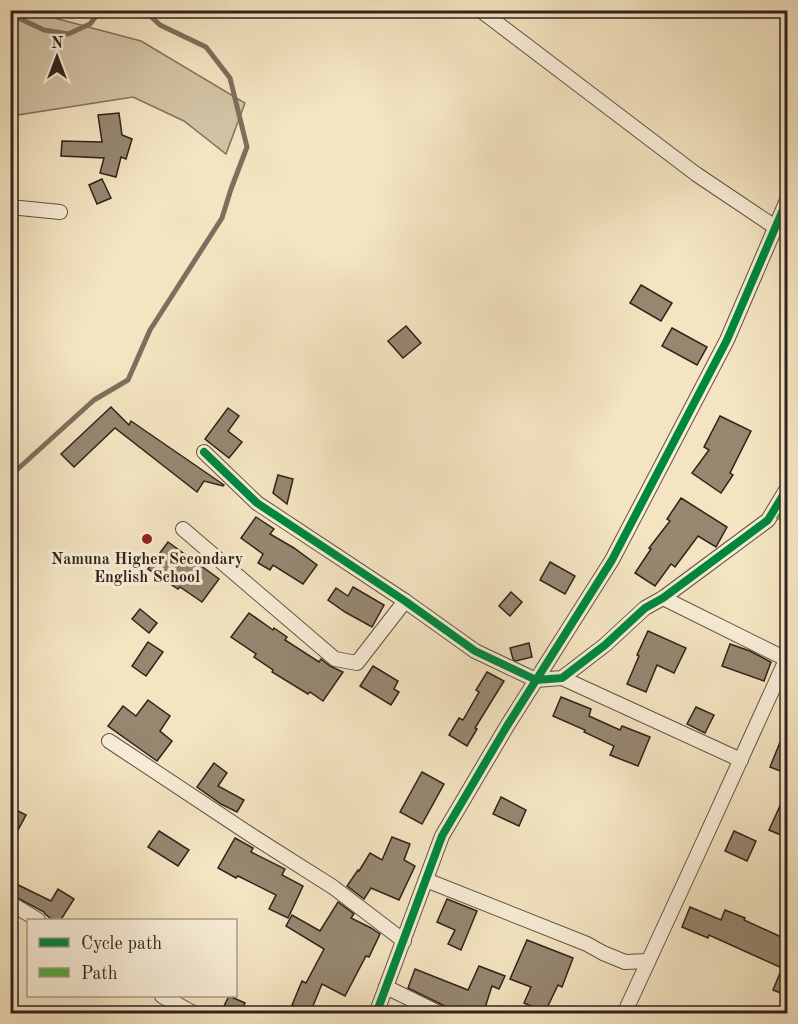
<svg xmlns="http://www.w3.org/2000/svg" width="798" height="1024" viewBox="0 0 798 1024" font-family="'Old Standard TT',serif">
<rect width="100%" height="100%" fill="#f4e4c1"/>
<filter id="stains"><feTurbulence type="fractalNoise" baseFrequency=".00333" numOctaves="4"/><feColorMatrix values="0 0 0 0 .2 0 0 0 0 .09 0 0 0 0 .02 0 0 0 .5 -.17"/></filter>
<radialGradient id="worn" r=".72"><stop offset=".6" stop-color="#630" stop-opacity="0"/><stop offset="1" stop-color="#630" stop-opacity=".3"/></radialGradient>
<polygon fill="#d3c3a5" stroke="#827260" stroke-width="1.5" points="11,10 28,11 141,41 245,103 226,154 184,121 133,97 11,116"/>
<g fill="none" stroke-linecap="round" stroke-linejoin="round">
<g stroke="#7d6f5d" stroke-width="5">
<polyline points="10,14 44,30 68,34 90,24 101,10"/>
<polyline points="10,476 94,400 128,380 150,330 222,218 231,189 247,147 230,78 206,47 160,25 144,10"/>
</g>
</g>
<g fill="#968771" stroke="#30221b" stroke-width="1.5">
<polygon points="119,113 122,135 132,139 126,159 121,157 116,177 100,173 104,158 61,156 62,141 102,142 98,115"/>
<polygon points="102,179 111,198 97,204 89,185"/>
<polygon points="641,285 672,303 661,321 630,303"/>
<polygon points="406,326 421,343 403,358 388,341"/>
<polygon points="672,328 707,347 697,365 662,346"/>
<polygon points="111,407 129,425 131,421 224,485 223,486 204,481 197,492 115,428 74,467 61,454"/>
<polygon points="228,408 239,416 228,431 242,442 229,458 205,439"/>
<polygon points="720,416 751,431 730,473 733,475 721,493 692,473 709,450 704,447"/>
<polygon points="278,475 293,479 287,504 273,493"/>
<polygon points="681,498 727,527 716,547 698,536 675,567 671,564 655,586 635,573 651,549 649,548 670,521 667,519"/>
<polygon points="256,517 274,529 270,534 294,548 317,565 303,584 273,565 270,570 258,563 263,554 241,538"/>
<polygon points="168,542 219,579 202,602 180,587 178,589 148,569"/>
<polygon points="550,562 575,576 565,594 540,580"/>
<polygon points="353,587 384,605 372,627 345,612 328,600 336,588 348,596"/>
<polygon points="511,592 522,602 510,616 499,606"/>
<polygon points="140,609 157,623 149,633 132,619"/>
<polygon points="249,613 273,630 274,628 287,637 285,640 319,662 321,659 330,666 343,672 323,701 310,692 308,694 272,672 273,670 254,657 256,654 231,637"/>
<polygon points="648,631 686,648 674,673 657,665 646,692 627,684 639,656 637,655"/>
<polygon points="148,642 163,652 146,676 132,666"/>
<polygon points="529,643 532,657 516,661 513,659 510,648"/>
<polygon points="730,644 750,651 771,662 764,681 722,666"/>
<polygon points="373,666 398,681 394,689 399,692 391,705 360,686"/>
<polygon points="487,672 504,681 475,728 477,729 467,746 449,735 459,718 463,720 479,692 476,690"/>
<polygon points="561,697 591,709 589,716 620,730 622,726 650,737 638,766 610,755 614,746 584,732 585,730 553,716"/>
<polygon points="148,700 170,716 160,731 172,741 157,761 108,726 123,706 136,716"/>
<polygon points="696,707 714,715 705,733 687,724"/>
<polygon points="787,725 788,725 788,774 770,767"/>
<polygon points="214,763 227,773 218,786 244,800 237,812 221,804 197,787"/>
<polygon points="422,772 444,784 422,824 400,812"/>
<polygon points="788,788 788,838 769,830"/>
<polygon points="501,797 526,810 519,826 493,814"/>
<polygon points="10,807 26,815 10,845"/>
<polygon points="159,831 189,850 178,866 148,847"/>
<polygon points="734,831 756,841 747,861 725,851"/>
<polygon points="392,837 410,844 404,860 415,866 399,900 371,888 364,899 347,886 358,870 359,871 370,853 382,860"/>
<polygon points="235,838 253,848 251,852 285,869 282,875 303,886 288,918 269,909 276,895 238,876 236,878 218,868"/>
<polygon points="10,881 51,901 58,889 74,899 60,921 54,921 45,914 44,912 10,894"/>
<polygon points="447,899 477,911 461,950 448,944 455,930 437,922"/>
<polygon points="338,902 354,914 351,918 371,928 380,934 369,957 366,956 345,996 322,984 310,1013 292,1005 302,981 306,983 324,949 286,926 292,915 320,931"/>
<polygon points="690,907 721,920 725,910 745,918 744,920 788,940 788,996 773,990 782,968 709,935 708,938 682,927"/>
<polygon points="527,940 573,958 562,987 558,985 545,1012 524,1003 531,987 510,979"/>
<polygon points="479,966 505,976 499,989 492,986 483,1014 450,1014 449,1010 445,1006 408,988 415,969 468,990"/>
<polygon points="229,996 245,1003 240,1014 220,1014"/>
</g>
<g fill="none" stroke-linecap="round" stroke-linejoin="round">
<defs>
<g id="street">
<polyline points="480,10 696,174 775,227"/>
<polyline points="10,207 60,212"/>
<polyline points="204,452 257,503 405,601 475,651 536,680 562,678 605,645 645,608 663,598 768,520 788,487"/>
<polyline points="183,529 335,659 357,663 405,601"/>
<polyline points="663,598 788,660"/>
<polyline points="562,678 741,760"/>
<polyline points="109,741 254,837 333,887 404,941"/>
<polyline points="426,880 587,944 603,953 625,962 648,961"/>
<polyline points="10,903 38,920"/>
<polyline points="386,987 441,1014"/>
<polyline points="162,996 195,1014"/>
<polyline points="376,1014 442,836 507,726 612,560 727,340 788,198"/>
<polyline points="624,1014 695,860 786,660"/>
</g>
</defs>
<use href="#street" stroke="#615244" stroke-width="16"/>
<use href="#street" stroke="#f8edd7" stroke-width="14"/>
<g stroke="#54aa43" stroke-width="6" stroke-dasharray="12 6" stroke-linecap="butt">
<polyline points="773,513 788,522"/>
<polyline points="786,660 788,656"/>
</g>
<defs>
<g id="cycleway">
<polyline points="204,452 257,503 405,601 475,651 536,680 562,678 605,645 645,608 663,598 768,520 788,487"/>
<polyline points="376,1014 442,836 507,726 612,560 727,340 788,198"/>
</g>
</defs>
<use href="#cycleway" stroke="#f8edd7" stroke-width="11"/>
<use href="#cycleway" stroke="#00873e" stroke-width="8"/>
</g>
<circle fill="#8f2418" stroke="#f8edd7" stroke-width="2" cx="147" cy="539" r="6"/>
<g text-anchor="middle" stroke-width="6" stroke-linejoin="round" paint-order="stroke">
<g font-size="16" font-weight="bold" fill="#30221b" stroke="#f8edd7">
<text x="147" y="564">Namuna Higher Secondary<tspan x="147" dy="18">English School</tspan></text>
</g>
</g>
<rect width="798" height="1024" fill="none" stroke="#f4e4c1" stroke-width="36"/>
<rect x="12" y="12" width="774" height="1000" fill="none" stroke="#30221b" stroke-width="3"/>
<rect x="18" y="18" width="762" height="988" fill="none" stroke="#30221b" stroke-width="1.5"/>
<rect x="27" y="919" width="210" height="78" fill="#f8edd7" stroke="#a89c8c" stroke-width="1.5"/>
<rect x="39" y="938" width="30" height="9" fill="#00873e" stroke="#a89c8c" stroke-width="1.5"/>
<text x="81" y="949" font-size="18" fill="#30221b">Cycle path</text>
<rect x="39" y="968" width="30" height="9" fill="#54aa43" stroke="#a89c8c" stroke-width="1.5"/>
<text x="81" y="979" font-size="18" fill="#30221b">Path</text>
<g transform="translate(57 57)" stroke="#f8edd7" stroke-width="4.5" paint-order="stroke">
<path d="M0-4.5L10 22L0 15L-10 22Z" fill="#30221b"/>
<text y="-9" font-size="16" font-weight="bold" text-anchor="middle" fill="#30221b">N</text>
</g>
<rect width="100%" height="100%" filter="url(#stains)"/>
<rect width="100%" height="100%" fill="url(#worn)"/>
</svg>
